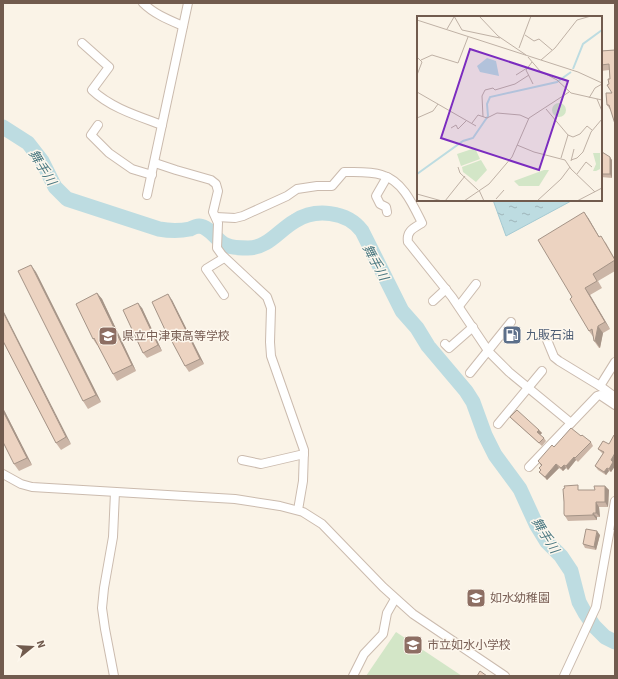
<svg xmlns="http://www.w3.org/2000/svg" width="618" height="679" viewBox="0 0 618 679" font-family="'Source Sans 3','Noto Sans JP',sans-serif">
<defs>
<pattern id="water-ripples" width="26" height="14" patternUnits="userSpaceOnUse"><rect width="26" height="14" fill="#bddce1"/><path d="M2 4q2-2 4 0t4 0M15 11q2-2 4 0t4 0" fill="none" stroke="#9eb5b9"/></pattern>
</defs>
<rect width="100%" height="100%" fill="#faf3e7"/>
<polygon fill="#d3e6c7" points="396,632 462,676 366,676"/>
<polygon fill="url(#water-ripples)" stroke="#a5cad2" points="493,200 573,200 506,236"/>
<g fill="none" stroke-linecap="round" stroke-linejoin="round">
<path stroke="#bddce1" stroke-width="15" d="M3 127 28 143 42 161 55 187 67 199 159 229C170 231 180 231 190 229 192 228 196 226 199 226 211 227 216 241 226 245 232 248 242 248 248 248 268 248 279 230 295 221 315 208 347 211 362 231L402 311 417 328 428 346 466 391 473 402 485 435 495 455 520 489 536 524 547 542 561 556 571 571 579 602 585 613 594 626 605 637 615 642"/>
<defs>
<g id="minor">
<path d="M143 3C154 14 169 20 183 26"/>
<path d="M82 43 109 67 92 90C111 108 138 116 162 125"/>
<polyline points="98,125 91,135 109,153 132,169 152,175"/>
<polyline points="155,163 176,170 211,180 216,184 218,191 213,212 218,223 217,248 222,255 267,297 271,308 270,342 271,356 304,450 303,481 298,510"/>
<polyline points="387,177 376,196 380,204 386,207 387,212"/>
<polyline points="147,195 188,3"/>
<path d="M216 217 235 218 243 216 287 196 297 189 317 186H332L344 172C356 172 370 171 382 175 403 181 413 205 422 223 414 228 406 231 408 242L452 297 489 352 509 372 571 423"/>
<polyline points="224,295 206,269 224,258"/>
<polyline points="433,301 446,289"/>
<polyline points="459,306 476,284"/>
<polyline points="547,340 554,357 559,361 600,386 615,397"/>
<polyline points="445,344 449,348 473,327"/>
<polyline points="470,373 511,322"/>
<polyline points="600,386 615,362"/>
<polyline points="498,424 542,371"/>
<polyline points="242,460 261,464 304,454"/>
<polyline points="529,467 597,396 600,395 615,405"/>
<polyline points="3,474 21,484 32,487 235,499 280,506 303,512 322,524 383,587 413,614 505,676"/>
<polyline points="114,676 105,629 102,608 104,588 113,537 115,492"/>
<polyline points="353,676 364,654 383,634 387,613 395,599"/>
<polyline points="564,676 596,607 615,501"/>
</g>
</defs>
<use href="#minor" stroke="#cbbbae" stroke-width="10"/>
<use href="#minor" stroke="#fff" stroke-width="8"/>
</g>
<g fill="#cbb5a6">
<polygon points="615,50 611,111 607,105 612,93 609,84 610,79 609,70 601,71 601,51"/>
<polygon points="601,156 612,160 612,178 601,177"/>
<polygon points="584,212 599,237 606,243 615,259 615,271 598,281 602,288 590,295 610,329 603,333 600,348 599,348 594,341 594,338 589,331 572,297"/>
<polygon points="36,272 101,402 88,409 83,401"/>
<polygon points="97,293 102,299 136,371 117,381 113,374 98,345 97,345 93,339"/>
<polygon points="172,300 204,364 189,372 185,366 171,339 171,340 167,334"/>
<polygon points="142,308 162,351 147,358 143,353"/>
<polygon points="3,341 71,444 61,450 56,443"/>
<polygon points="3,408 32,465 19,471 14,464"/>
<polygon points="510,417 539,430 542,433 540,435 544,438 546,441 542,446 513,420"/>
<polygon points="581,436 591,442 593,446 578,462 576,460 568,470 566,468 563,471 559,468 547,480 539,472 541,470 539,468 541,466 538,461 554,447"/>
<polygon points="603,441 615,464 615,466 611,472 609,471 606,475 598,470 595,466 603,454 598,449"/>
<polygon points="605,486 609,490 608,507 599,507 600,517 597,517 597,520 568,521 565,516 581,490 595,490"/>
<polygon points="600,535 596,550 585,548 583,544"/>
</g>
<g fill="#a59487">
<polygon points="610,157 612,160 612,178 610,174"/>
<polygon points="584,212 589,219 604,245 599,237"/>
<polygon points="31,265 36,272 101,402 96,395"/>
<polygon points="585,288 590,295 610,329 605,322"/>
<polygon points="97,293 102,299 136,371 132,365"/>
<polygon points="168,294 172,300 204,364 200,359"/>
<polygon points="138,303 142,308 162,351 158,345"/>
<polygon points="3,310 71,444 66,437 3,312"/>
<polygon points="598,326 603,333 600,348 595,341"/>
<polygon points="3,408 32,465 27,458 3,411"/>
<polygon points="539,430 542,433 540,435 537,432"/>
<polygon points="615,453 615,460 614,462 615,464 615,466 611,472 609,469 611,460"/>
<polygon points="574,457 576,460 568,470 566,466"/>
<polygon points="556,464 559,468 547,480 545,477"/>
<polygon points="564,465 566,468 563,471 561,468"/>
<polygon points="607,468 609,471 606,475 604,472"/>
<polygon points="605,486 609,490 608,507 605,502"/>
<polygon points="596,502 599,507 600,517 596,513"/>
<polygon points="593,513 597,517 597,520 593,515"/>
<polygon points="597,531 600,535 596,550 594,547"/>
</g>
<g fill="#ecd3c1" stroke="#a59487">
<polygon points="615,50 615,124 609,105 607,105 606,93 612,93 607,85 609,84 608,79 610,79 609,64 601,65 601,51"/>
<polygon points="602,152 610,157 610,174 601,174 601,156 602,156"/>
<polygon points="584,212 599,237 601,236 615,260 593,274 597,281 585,288 605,322 598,326 595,341 594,341 592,329 589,331 570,299 572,297 538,240"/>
<polygon points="31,265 96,395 83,401 18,271"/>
<polygon points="97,293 132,365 113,374 94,338 93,339 76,304"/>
<polygon points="168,294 200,359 185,366 168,334 167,334 152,302"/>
<polygon points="138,303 158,345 143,353 123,310"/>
<polygon points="3,312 66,437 56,443 3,341"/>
<polygon points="517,410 539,430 537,432 544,438 539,443 510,417"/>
<polygon points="3,411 27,458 14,464 3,442"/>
<polygon points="571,428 581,436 582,435 591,442 575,458 574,457 566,466 564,465 561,468 556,464 545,477 539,472 541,470 539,468 542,465 538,461 552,445 554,447"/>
<polygon points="614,435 615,435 615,453 611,460 613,462 609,469 607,468 604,472 595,466 604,452 598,449 603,441 609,444"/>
<polygon points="578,485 578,490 595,490 594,486 605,486 605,502 596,502 596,513 593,513 593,515 565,516 564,514 564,502 563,489 565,488 564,486"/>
<polygon points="615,520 615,530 614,530"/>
<polygon points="586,529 597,531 594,547 583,544"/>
<polygon points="480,671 487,676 477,676"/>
</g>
<defs>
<symbol id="fuel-square" viewBox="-11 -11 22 22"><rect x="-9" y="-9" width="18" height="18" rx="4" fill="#5c6f8a" stroke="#fdf7ed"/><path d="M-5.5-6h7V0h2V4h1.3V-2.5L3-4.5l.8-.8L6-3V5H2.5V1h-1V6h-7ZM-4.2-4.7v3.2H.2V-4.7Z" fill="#fff"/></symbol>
<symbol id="school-square" viewBox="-11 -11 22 22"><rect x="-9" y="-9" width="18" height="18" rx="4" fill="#8d6e63" stroke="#fdf7ed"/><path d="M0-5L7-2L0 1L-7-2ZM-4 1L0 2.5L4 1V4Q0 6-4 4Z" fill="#fff"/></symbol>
</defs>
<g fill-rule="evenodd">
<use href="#fuel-square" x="501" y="324" width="22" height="22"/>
<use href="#school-square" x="97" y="325" width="22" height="22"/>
<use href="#school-square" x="465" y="587" width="22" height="22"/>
<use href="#school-square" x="402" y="634" width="22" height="22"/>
</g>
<g text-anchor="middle" stroke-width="3" stroke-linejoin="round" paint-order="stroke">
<g font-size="12" fill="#4e5e75" stroke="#fdf7ed" text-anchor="start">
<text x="526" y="339">九販石油</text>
</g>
<g font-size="12" fill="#785e54" stroke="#fdf7ed" text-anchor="start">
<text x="122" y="340">県立中津東高等学校</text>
<text x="490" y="602">如水幼稚園</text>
<text x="427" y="649">市立如水小学校</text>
</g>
<g font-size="13" font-style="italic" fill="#4a7881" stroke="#fdf7ed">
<text transform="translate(43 167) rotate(58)" y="5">舞手川</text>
<text transform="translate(376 262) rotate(62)" y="5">舞手川</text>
<text transform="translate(546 535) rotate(58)" y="5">舞手川</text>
</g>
</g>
<g transform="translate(417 16)">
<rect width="185" height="185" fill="#faf3e7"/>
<path d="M176 137H183V153L179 155H176L179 148ZM127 154H132L122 170H102L97 165Z" fill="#d3e6c7"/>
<path d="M135 94a7 7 0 1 1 14 0a7 7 0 1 1-14 0ZM58 132 63 143 44 150 40 138ZM64 144 70 154 59 166 46 156 45 151Z" fill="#d3e6c7"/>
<path d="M70 42 79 45 82 60 63 56 60 50Z" fill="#bddce1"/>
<path fill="none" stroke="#bddce1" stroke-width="2" d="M156 53 166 28 185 14M0 158 46 125 56 122 71 100 70 88 73 81 140 66 154 56"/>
<path fill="none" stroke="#bfb1a5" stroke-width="1" d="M37 0 45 14 83 22M62 0 81 20 109 39M0 4 161 56 185 67M30 13 37 1M108 19 117 25 122 23 135 34M102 32 114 0M0 41 5 46 0 59M111 41 123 55 140 64 154 77 185 84M4 44 15 39 41 47 51 21M124 44 138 32 160 4 174 0M115 46 109 54 116 68M99 59 110 52M0 76 59 110M172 82 178 72 185 68M180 83 185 95M129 93 151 119 144 142M66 101 65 80 68 74 76 72 78 74 98 68 112 59M0 102 16 95 21 88M55 107 61 99 70 102 80 97 103 99 112 103M34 112 39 109 41 113 50 104M151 119 156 121 163 118 170 110 175 114M100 129 117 136 148 144 154 153 178 176M154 144 160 142 166 136 174 116 185 103M154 145 157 133M41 151 43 157 61 174M160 158 169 146 175 151M62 174 67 185M0 178 25 185M79 183 87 174M28 185 48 160M47 185 72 168 95 141 112 102 152 76M120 185 144 163 153 151M160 185 185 172"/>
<path fill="#7b2cbf" fill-opacity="0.15" stroke="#7b2cbf" stroke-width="2" d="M53 33 151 65 122 154 24 122Z"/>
<rect width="185" height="185" fill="none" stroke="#715b4e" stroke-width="2"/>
</g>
<rect width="618" height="679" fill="none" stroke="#715b4e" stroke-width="8"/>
<g transform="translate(32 647) rotate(72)" stroke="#fdf7ed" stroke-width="3" paint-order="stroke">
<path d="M0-3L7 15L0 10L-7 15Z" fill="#715b4e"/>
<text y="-6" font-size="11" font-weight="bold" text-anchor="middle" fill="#715b4e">N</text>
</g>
</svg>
